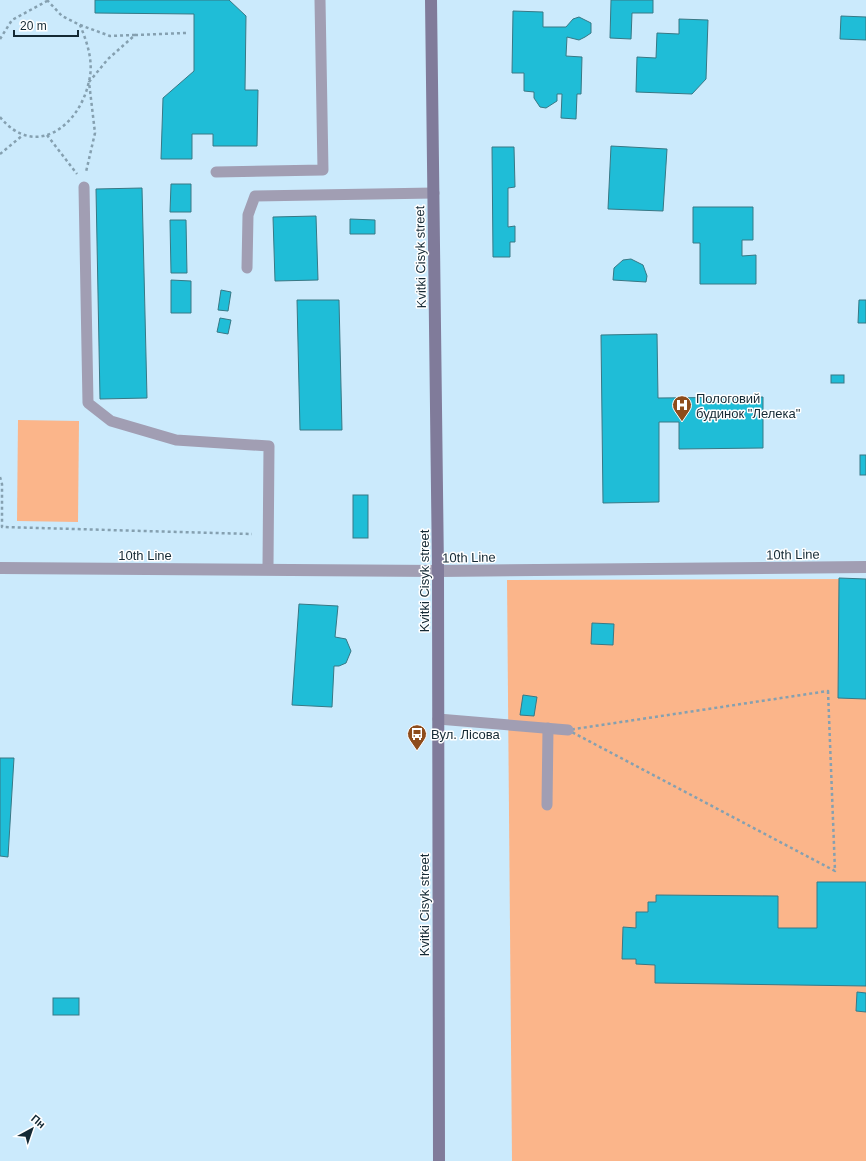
<svg xmlns="http://www.w3.org/2000/svg" width="866" height="1161" viewBox="0 0 866 1161" font-family="Arial,sans-serif">
<rect width="100%" height="100%" fill="#cbeafc"/>
<g fill="#fbb58a">
<polygon points="18,420 79,421 78,522 17,521"/>
<polygon points="866,579 866,1161 512,1161 507,580"/>
</g>
<g fill="#1fbdd7" stroke="#387885">
<polygon points="95,0 229,0 246,16 245,90 258,90 257,146 213,146 213,134 192,134 192,159 161,159 163,98 194,71 194,14 95,13"/>
<polygon points="611,0 653,0 653,13 632,13 631,39 610,38"/>
<polygon points="513,11 543,12 543,27 566,27 573,19 579,17 591,23 591,33 585,37 579,40 567,37 566,56 582,57 581,94 577,94 576,119 561,118 562,94 557,94 557,101 546,108 540,107 534,98 534,92 524,91 524,73 512,73"/>
<polygon points="841,16 866,17 866,40 840,39"/>
<polygon points="679,19 708,20 706,79 692,94 636,92 637,57 656,58 657,33 679,34"/>
<polygon points="611,146 667,149 663,211 608,209"/>
<polygon points="492,147 514,147 515,187 508,188 508,227 515,226 515,242 510,242 510,257 493,257"/>
<polygon points="171,184 191,184 191,212 170,212"/>
<polygon points="142,188 147,398 100,399 96,189"/>
<polygon points="693,207 753,207 753,240 742,240 742,256 756,255 756,284 700,284 700,243 693,243"/>
<polygon points="316,216 318,280 275,281 273,217"/>
<polygon points="350,219 375,220 375,234 350,234"/>
<polygon points="170,220 186,220 187,273 171,273"/>
<polygon points="631,259 643,265 647,276 646,282 613,280 614,268 623,260"/>
<polygon points="171,280 191,281 191,313 171,313"/>
<polygon points="221,290 231,292 228,311 218,310"/>
<polygon points="297,300 339,300 342,430 300,430"/>
<polygon points="859,300 866,300 866,323 858,323"/>
<polygon points="220,318 231,320 228,334 217,332"/>
<polygon points="657,334 658,398 763,397 763,448 679,449 679,422 659,422 659,502 603,503 601,335"/>
<rect x="831" y="375" width="13" height="8"/>
<rect x="860" y="455" width="6" height="20"/>
<rect x="353" y="495" width="15" height="43"/>
<polygon points="839,578 866,579 866,699 838,698"/>
<polygon points="299,604 338,606 335,637 346,639 351,651 346,663 339,666 334,666 332,707 292,705"/>
<polygon points="592,623 614,624 613,645 591,644"/>
<polygon points="523,695 537,697 534,716 520,715"/>
<polygon points="0,758 14,758 8,857 0,856"/>
<polygon points="817,882 866,882 866,986 655,983 655,965 636,964 636,959 622,959 623,927 636,928 636,912 648,912 648,902 656,902 656,895 778,896 778,928 817,928"/>
<polygon points="857,992 866,993 866,1012 856,1011"/>
<rect x="53" y="998" width="26" height="17"/>
</g>
<g fill="none" stroke-linecap="round" stroke-linejoin="round">
<g stroke="#85a0b0" stroke-width="2.5" stroke-dasharray="3 3" stroke-linecap="butt">
<polyline points="80,25 110,36 135,35 108,59 89,82 95,133 86,172"/>
<polyline points="135,35 186,33"/>
<polyline points="0,39 12,20 47,1"/>
<path d="M0 117C35 160 80 126 89 81 94 62 87 42 80 25L62 16 47 0"/>
<polyline points="47,135 77,174"/>
<polyline points="0,154 23,135"/>
<polyline points="0,477 2,484 2,527 252,534"/>
<polygon points="828,691 835,871 568,730"/>
</g>
<g stroke="#a19eb3" stroke-width="11">
<polyline points="216,172 323,170 320,0"/>
<polyline points="84,187 88,403 111,421 176,440 269,446 268,566"/>
<polyline points="247,268 248,215 255,196 434,193"/>
<polyline points="438,719 568,730"/>
<polyline points="547,805 548,728"/>
</g>
<polyline stroke="#a19eb3" stroke-width="12" points="0,568 438,571 866,567"/>
<polyline stroke="#807b9a" stroke-width="12" points="431,0 438,571 439,1161"/>
</g>
<defs>
<symbol id="hospital-pin" viewBox="-11 -11 22 30"><path d="M0 17L-7.5 6A9.5 9.5 0 1 1 7.5 6Z" fill="#8e4c1b" stroke="#fff"/><path d="M-5-5h3v3.5h4V-5h3V5h-3V1.5h-4V5h-3Z" fill="#fff"/></symbol>
<symbol id="bus-pin" viewBox="-11 -11 22 30"><path d="M0 17L-7.5 6A9.5 9.5 0 1 1 7.5 6Z" fill="#8e4c1b" stroke="#fff"/><path d="M-5-6H5V4H4V6H2V4H-2V6H-4V4H-5ZM-3.5-4V0h7V-4ZM-3.5 1.2v1.5H-2V1.2ZM2 1.2v1.5H3.5V1.2Z" fill="#fff"/></symbol>
</defs>
<g fill-rule="evenodd">
<use href="#hospital-pin" x="671" y="394" width="22" height="30"/>
<use href="#bus-pin" x="406" y="723" width="22" height="30"/>
</g>
<g text-anchor="middle" stroke-width="3" stroke-linejoin="round" paint-order="stroke">
<g font-size="13" fill="#142934" stroke="#fff">
<text transform="translate(420 257) rotate(-91)" y="5">Kvitki Cisyk street</text>
<text transform="translate(793 554) rotate(-1)" y="5">10th Line</text>
<text x="145" y="560">10th Line</text>
<text transform="translate(469 557) rotate(-1)" y="5">10th Line</text>
<text transform="translate(424 581) rotate(-90)" y="5">Kvitki Cisyk street</text>
<text transform="translate(424 905) rotate(-90)" y="5">Kvitki Cisyk street</text>
</g>
<g font-size="13" fill="#142934" stroke="#fff" text-anchor="start">
<text x="696" y="403">Пологовий<tspan x="696" dy="15">будинок "Лелека"</tspan></text>
<text x="431" y="739">Вул. Лісова</text>
</g>
</g>
<g transform="translate(32 1129) rotate(40)" stroke="#ffffff" stroke-width="3" paint-order="stroke">
<path d="M0-3L7 15L0 10L-7 15Z" fill="#142934"/>
<text y="-6" font-size="11" font-weight="bold" text-anchor="middle" fill="#142934">Пн</text>
</g>
<path d="M14 30v6h64v-6" fill="none" stroke="#142934" stroke-width="2"/>
<text x="20" y="30" font-size="12" fill="#142934" stroke="#ffffff" stroke-width="3" paint-order="stroke">20 m</text>
</svg>
